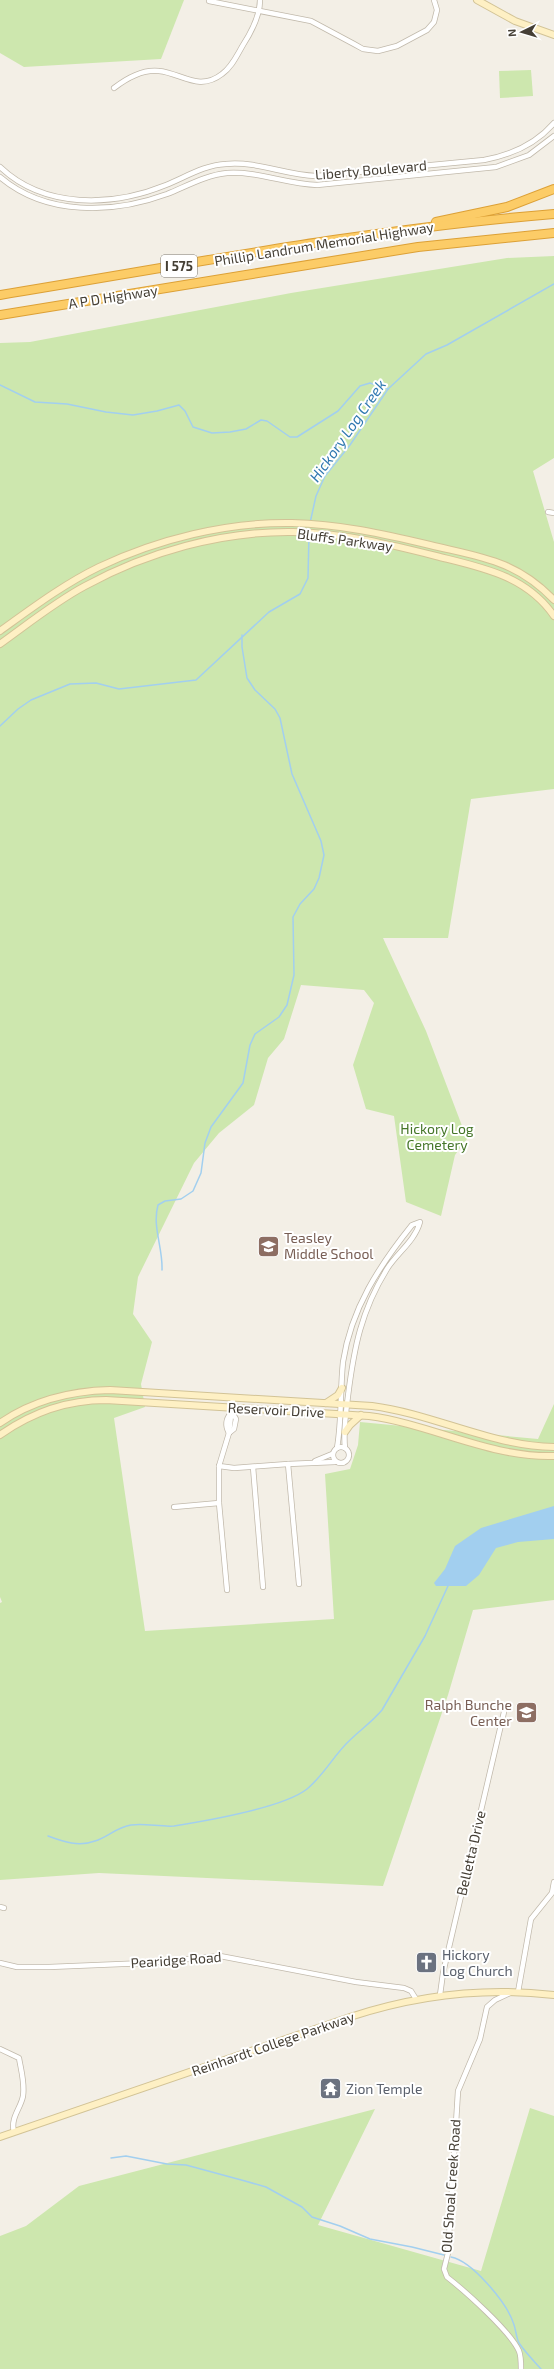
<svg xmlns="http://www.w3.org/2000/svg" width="554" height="2369" viewBox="0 0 554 2369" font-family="'Exo 2',sans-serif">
<rect width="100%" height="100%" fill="#f3efe6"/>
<g fill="#cde7ae">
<polygon points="0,0 184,0 161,59 24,67 0,53"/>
<polygon points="531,70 533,96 500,98 499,71"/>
<polygon points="554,256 554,458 533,471 554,542 554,789 471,799 448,938 383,938 426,1031 467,1139 455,1155 441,1216 406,1202 394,1116 366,1109 353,1065 374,1003 364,990 301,985 284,1039 268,1058 254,1105 219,1133 194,1163 138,1277 133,1314 152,1342 141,1384 145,1407 114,1418 145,1631 334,1619 325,1474 350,1469 358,1445 360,1422 538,1439 554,1404 554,1600 473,1610 448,1695 383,1886 99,1873 0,1880 0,1603 2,1602 0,1597 0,343 30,342 291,293 507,258"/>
<polygon points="530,2108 554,2116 554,2369 0,2369 0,2236 26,2226 79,2186 375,2109 318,2225 481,2271"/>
</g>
<polygon fill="#a2cfef" points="554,1506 554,1539 518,1542 496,1548 479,1575 466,1586 436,1586 434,1583 445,1569 455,1546 481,1528"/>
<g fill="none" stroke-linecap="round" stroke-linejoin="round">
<g stroke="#a2cfef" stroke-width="1.5">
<polyline points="0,385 35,402 67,404 106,412 133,415 157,411 179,405 185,411 193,427 212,433 230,432 246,429 261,420 267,421 290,437 297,437 338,411 360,386 370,383 388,389"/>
<polyline points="310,523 316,496 325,476 350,445 388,389 426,354 447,345 554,284"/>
<polyline points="0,726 18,709 31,700 70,684 96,683 119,689 196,680 269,612 300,594 308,578 309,534"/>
<path d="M162 1270C163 1247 152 1227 158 1205L165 1201 181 1199 193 1191 201 1173 205 1143 211 1127 243 1083 250 1045 255 1034 279 1017 287 1005 294 975 293 917 300 904 314 889 319 878 324 855 321 841 292 774 280 718 275 709 255 690 247 678 242 647V635"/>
<path d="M48 1836C64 1842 79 1847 95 1841 108 1837 117 1827 131 1825 145 1823 160 1827 174 1826 205 1821 283 1808 307 1789 324 1775 334 1755 349 1741 360 1730 372 1722 382 1710L425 1636 448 1586"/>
<polyline points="111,2158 126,2156 167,2164 186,2165 245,2181 266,2187 302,2207 312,2217 340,2226 370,2239 412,2247 444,2255"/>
<path d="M451 2257C472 2261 506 2302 513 2322 516 2329 516 2337 519 2343 525 2352 534 2361 541 2369"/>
</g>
<defs>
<g id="street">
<polyline points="209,1 311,21 354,44 363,49 378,51 397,46 427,30 434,22 437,10 434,0"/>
<path d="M114 88C127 78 142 69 159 71 181 73 199 92 222 74 232 67 237 55 243 45 252 31 260 16 260 0"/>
<path d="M0 167C44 209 112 207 166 185 186 177 204 165 226 164 257 161 285 175 316 176L484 160C511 155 536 144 554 123"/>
<path d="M0 177C46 216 113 214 167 194 187 186 206 175 227 173 258 171 286 184 317 185L496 167 529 155 554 136"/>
<polyline points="548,512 554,513"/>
<polyline points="233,1398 229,1433 219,1466 234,1468 288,1464 299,1584"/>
<polyline points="229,1433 234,1429 236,1419 232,1412"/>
<path d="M229 1433C225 1426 225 1420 231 1413"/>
<circle cx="341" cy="1455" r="8"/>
<path d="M337 1448C342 1419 340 1390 343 1362 351 1309 379 1266 412 1225L420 1222C415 1241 397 1253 387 1269 361 1311 354 1348 348 1396 346 1413 343 1431 345 1448"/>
<polyline points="315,1461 332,1454"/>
<polyline points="288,1464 335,1462"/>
<polyline points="219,1466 219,1503 227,1590"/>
<polyline points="253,1467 263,1587"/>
<polyline points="174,1507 219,1503"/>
<polyline points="0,1907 4,1908"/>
<polyline points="0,1963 17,1967 49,1967 146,1963 220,1956 356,1982 404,1988 411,1991 416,1999"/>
<polyline points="518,1992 531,1919 552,1893 554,1882"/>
<path d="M510 1993 495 2000 487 2007 480 2039 458 2091 448 2253 444 2269 447 2277C465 2291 510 2331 519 2351 521 2356 521 2363 521 2369"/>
<polyline points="440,1995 443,1973 504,1712"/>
<path d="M0 2049 19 2058C21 2070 25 2083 23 2096 21 2108 10 2118 14 2132"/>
</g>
<g id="secondary">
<polyline points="477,0 515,21 554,35"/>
<path d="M0 631C32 608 64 584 99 567 158 539 227 522 292 523 339 524 384 534 430 545 480 557 516 560 554 600"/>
<path d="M0 644C28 624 55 602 85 586 147 552 222 531 293 532 342 533 389 544 436 556 480 567 526 575 554 616"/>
<polyline points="326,1403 338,1395 342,1388"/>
<path d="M0 1423C33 1400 70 1391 110 1390L372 1406C434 1414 491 1446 554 1447"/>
<polyline points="345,1432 350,1425 361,1415"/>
<path d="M0 1435C31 1413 67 1400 106 1400L369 1416C431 1424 490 1458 554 1456"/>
<path d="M0 2137 350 2017C417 1995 484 1987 554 1995"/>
</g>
<g id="highway">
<polyline points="436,222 507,207 554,189"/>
<path d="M0 295C184 265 368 229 554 214"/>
<polyline points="0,315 418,247 554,233"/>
</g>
</defs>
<use href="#street" stroke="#c1b9ab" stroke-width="6"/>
<use href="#secondary" stroke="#d2c396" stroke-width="8"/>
<use href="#highway" stroke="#dca036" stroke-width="10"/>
<use href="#street" stroke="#fff" stroke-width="4.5"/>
<use href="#secondary" stroke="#fef0c4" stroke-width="6"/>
<use href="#highway" stroke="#fccc67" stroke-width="8"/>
</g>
<defs>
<symbol id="school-square" viewBox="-11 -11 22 22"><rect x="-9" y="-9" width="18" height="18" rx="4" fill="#8d6e63" stroke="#fff"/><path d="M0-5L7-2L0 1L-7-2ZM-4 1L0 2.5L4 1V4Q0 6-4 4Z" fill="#fff"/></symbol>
<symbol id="church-square" viewBox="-11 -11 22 22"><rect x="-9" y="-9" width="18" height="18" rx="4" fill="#6b7280" stroke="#fff"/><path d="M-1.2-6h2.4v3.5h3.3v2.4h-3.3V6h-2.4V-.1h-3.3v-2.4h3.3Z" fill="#fff"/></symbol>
<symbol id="temple-square" viewBox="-11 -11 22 22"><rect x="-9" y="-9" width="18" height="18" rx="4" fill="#6b7280" stroke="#fff"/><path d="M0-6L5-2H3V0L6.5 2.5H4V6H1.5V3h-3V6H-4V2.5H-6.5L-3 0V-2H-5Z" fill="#fff"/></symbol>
</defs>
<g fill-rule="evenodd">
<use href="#school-square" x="256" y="1234" width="25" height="25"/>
<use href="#school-square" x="514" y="1700" width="25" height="25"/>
<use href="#church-square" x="414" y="1950" width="25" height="25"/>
<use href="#temple-square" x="318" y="2076" width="25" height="25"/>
</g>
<g text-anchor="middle" stroke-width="4" stroke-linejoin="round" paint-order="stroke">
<rect fill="#fff" stroke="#7d7972" stroke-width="1" x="161" y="255" width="36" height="22" rx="3"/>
<g font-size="13" font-weight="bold" fill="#453f35">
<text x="179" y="271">I 575</text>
</g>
<g font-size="14" fill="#453f35" stroke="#fff">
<text transform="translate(371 170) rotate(-5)" y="5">Liberty Boulevard</text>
<text transform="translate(324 244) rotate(-9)" y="5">Phillip Landrum Memorial Highway</text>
<text transform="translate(113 297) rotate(-9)" y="5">A P D Highway</text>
<text transform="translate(345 540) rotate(8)" y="5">Bluffs Parkway</text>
<text transform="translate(276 1410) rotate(3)" y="5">Reservoir Drive</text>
<text transform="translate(471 1853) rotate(-77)" y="5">Belletta Drive</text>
<text transform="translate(176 1960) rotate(-4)" y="5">Pearidge Road</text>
<text transform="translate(273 2044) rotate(-19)" y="5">Reinhardt College Parkway</text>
<text transform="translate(451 2186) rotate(-86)" y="5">Old Shoal Creek Road</text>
</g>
<g font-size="14" fill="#457629" stroke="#fff">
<text x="437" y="1134">Hickory Log<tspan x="437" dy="16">Cemetery</tspan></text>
</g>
<g font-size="14" fill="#785e54" stroke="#fff" text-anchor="start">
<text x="284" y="1243">Teasley<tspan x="284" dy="16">Middle School</tspan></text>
<text x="512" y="1710" text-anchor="end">Ralph Bunche<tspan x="512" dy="16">Center</tspan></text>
</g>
<g font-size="14" fill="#5b616d" stroke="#fff" text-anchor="start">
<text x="442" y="1960">Hickory<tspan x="442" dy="16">Log Church</tspan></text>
<text x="346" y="2094">Zion Temple</text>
</g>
<g font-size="15" font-style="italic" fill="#2f78b0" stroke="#fff">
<text transform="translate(348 431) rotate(-55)" y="5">Hickory Log Creek</text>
</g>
</g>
<g transform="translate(522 32) rotate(265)" stroke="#ffffff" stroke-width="3" paint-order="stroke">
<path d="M0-3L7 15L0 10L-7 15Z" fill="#453f35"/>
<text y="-6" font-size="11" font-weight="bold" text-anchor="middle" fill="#453f35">N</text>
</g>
</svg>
